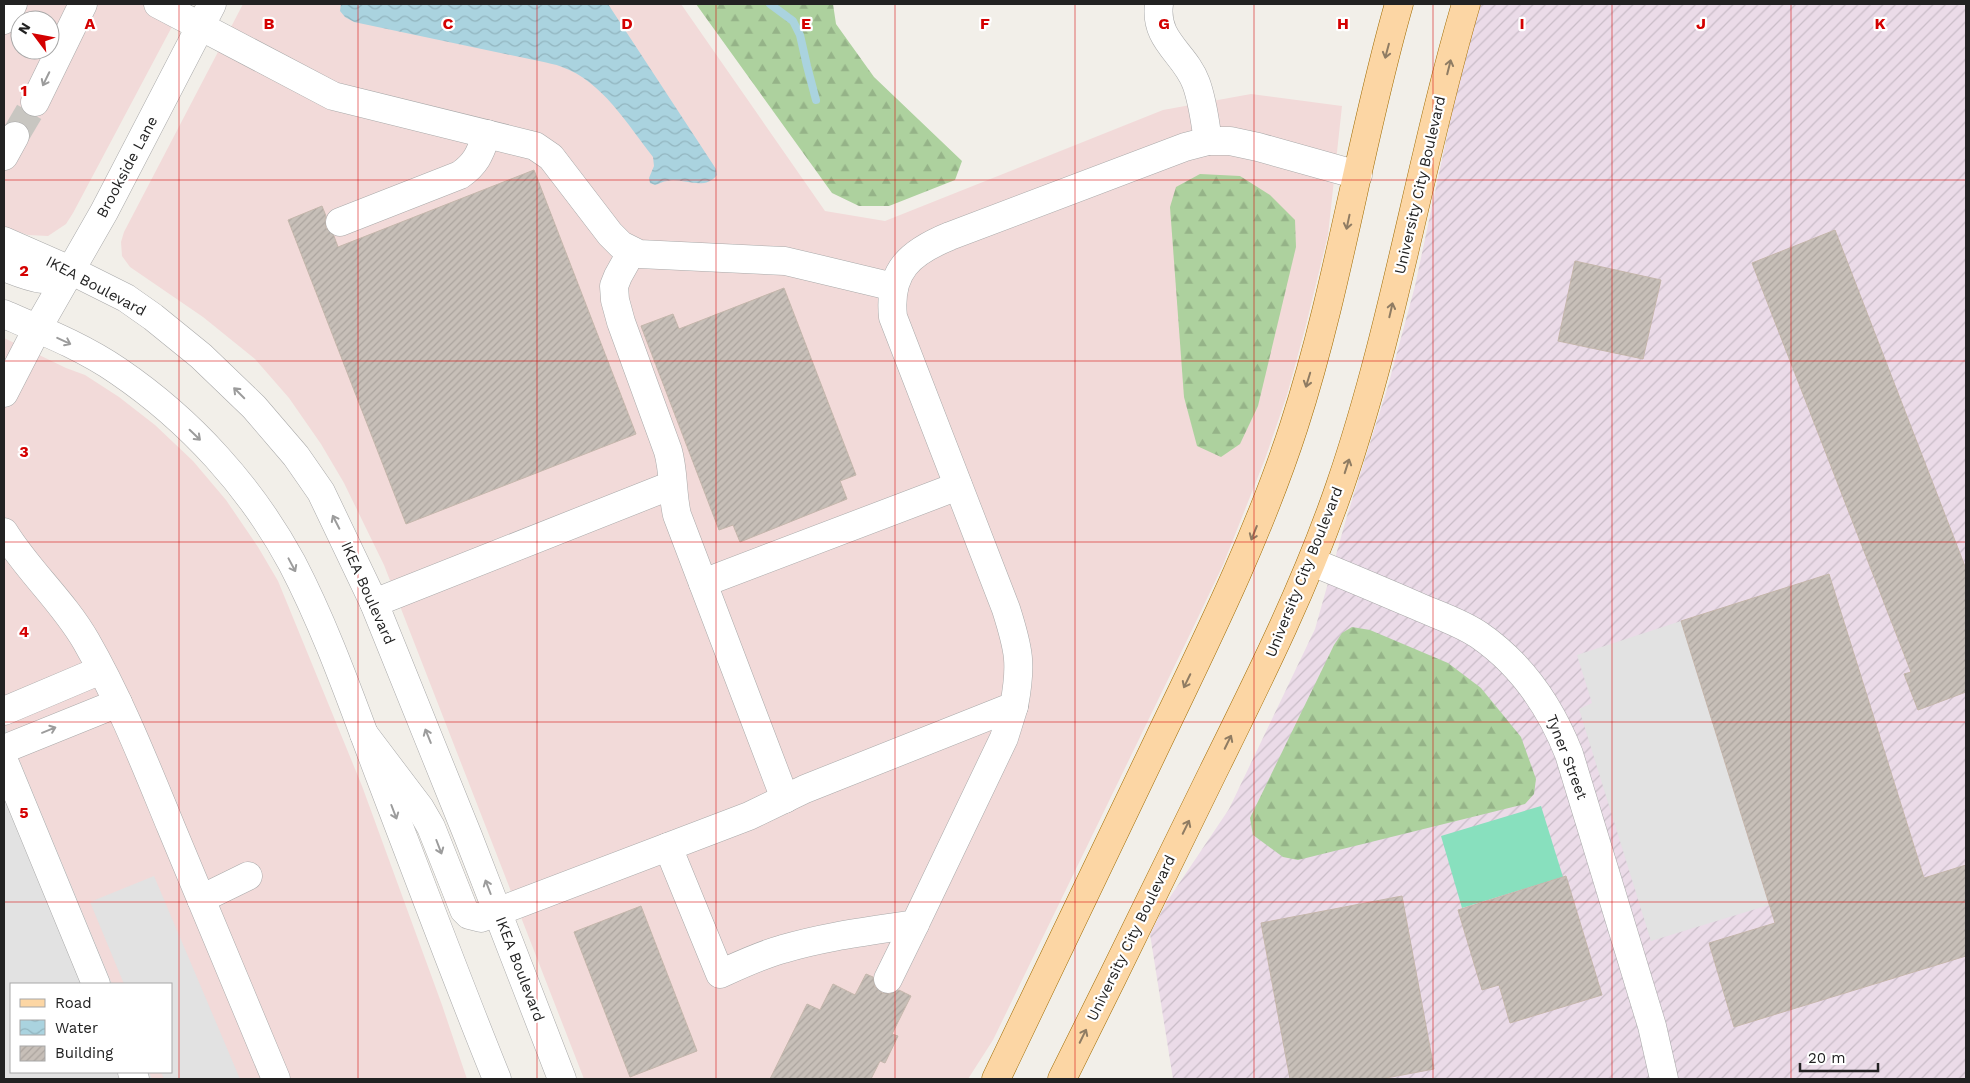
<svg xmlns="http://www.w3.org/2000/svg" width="1970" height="1083" viewBox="0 0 1970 1083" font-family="'Work Sans',sans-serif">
<defs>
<pattern id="industrial-furrows" width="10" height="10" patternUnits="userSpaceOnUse" patternTransform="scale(1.25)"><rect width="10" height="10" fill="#ebdbe8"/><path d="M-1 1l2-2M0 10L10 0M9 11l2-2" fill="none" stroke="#c9bcc7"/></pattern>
<pattern id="forest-firs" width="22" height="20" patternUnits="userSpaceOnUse" patternTransform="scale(1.25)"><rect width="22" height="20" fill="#add19e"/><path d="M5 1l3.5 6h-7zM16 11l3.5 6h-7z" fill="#95b388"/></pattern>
<pattern id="water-waves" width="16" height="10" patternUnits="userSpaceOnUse" patternTransform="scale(1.25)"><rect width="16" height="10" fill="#aad3df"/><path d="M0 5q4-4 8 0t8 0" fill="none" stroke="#92b5bf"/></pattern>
<pattern id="building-hatch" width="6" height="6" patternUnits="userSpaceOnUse" patternTransform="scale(1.25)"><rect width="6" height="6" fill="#c7bfb8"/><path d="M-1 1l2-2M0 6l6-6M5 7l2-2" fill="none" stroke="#aba49e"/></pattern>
</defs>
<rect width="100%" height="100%" fill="#f2efe9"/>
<g fill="#f2dad9" fill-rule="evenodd">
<path d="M4 4H184L73 213 66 224 48 236 28 235 4 227ZM20 20H50V50H20Z"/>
<polygon points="243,4 681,4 825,211 885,221 1163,110 1251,94 1342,106 1328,235 1305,329 1287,395 1265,459 1223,565 1191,632 993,1040 968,1079 584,1079 384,565 344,483 321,444 289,398 255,359 203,317 130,267 122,256 121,242 124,232"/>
<path d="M4 338 66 368 85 375 119 397 155 425 193 461 226 500 258 547 278 581 362 786 442 1005 467 1079H4ZM11 984H171V1072H11Z"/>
</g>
<polygon fill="url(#industrial-furrows)" points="1480,4 1964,4 1966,11 1966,1079 1173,1079 1150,934 1166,903 1229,809 1315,629 1347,516 1388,386 1415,286 1454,103"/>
<g fill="url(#forest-firs)">
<polygon points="696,4 833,4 836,24 874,77 962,161 955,180 889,206 859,206 832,193"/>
<polygon points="1200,174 1240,176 1270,195 1295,220 1296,247 1258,406 1240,444 1221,457 1197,446 1184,397 1170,207 1176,187"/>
<polygon points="1352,627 1370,630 1448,663 1481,688 1521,737 1536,779 1534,794 1525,804 1298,860 1283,857 1253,835 1250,818 1334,645 1342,633"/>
</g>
<polygon fill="#88e0be" points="1541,806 1563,877 1462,908 1441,836"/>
<g fill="#e2e2e2">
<polygon points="1681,621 1769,905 1651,941 1579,709 1592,703 1577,655"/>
<polygon points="4,723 112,984 11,984 11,1072 149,1072 152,1079 4,1079"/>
<polygon points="154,876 240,1079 164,1079 161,1072 171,1072 171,984 124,984 90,902"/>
</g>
<path fill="url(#water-waves)" d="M341 4H608L716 169 717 175C704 192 683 177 667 181 663 181 659 184 655 185L650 183 649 178 654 166 653 157C628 125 602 81 562 67 555 64 547 63 539 61L354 22 345 17 340 11Z"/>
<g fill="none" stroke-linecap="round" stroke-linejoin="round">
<polyline stroke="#aad3df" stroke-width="8" points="770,4 793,21 800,35 807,66 816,100"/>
</g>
<g fill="url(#building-hatch)" stroke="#c4b6ab">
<polygon points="534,170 636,434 406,524 288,220 322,206 326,216 325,220 326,228 334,236 338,247"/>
<polygon points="1835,230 1966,569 1966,692 1918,710 1904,674 1911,672 1752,263"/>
<polygon points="1575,261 1661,280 1643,359 1558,341"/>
<polygon points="784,288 856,475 840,481 847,499 740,542 733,525 719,530 641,326 673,314 679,329"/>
<polygon points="1829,574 1924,878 1966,865 1966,956 1734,1027 1709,943 1775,923 1681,621"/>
<polygon points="1566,876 1602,995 1510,1023 1499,985 1482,990 1458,910"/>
<polygon points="1402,896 1434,1069 1381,1079 1290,1079 1261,923"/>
<polygon points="641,906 697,1051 630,1077 574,932"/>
<polygon points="866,974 873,977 875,987 882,993 890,994 899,990 911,996 892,1034 898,1036 885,1063 880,1061 871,1079 770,1079 807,1004 820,1010 833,984 855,995"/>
</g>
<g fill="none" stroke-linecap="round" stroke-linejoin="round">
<polyline stroke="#c8c6c1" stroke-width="28" stroke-dasharray="28 14" stroke-linecap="butt" points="15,136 35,102"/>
<defs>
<g id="minor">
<polyline points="158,4 333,96 535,146 551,157 610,234 621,245 639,254 785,261 894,287"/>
<path d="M1159 4C1154 41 1185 53 1196 83 1203 102 1205 122 1208 141"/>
<polyline points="4,20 13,4"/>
<polyline points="35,102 83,4"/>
<polyline points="4,156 15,136"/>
<path d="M340 222 460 175C477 163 480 153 487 134"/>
<polyline points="4,241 70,270 126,298 153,317 201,356 254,407 296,456 321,492 374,603 468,836 562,1079"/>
<path d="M632 251 618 276 614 286 615 300 621 322 668 451C674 472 672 494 677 515L785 799"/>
<path d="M4 267C25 275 51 288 70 270"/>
<path d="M4 314C43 331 83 347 118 371 190 420 251 487 292 563 327 630 352 703 379 774 418 876 456 978 497 1079"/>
<polyline points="4,393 37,329 104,212 212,4"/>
<path d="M4 532C28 571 63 601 86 641 120 700 145 764 171 827 206 911 241 995 276 1079"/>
<path d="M1312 562C1347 576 1382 591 1417 606 1437 615 1460 622 1479 635 1521 664 1550 706 1569 754L1652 1026 1664 1079"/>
<polyline points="703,583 958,486"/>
<polyline points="374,603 672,485"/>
<polyline points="4,711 101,670"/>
<path d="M364 734 420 808 431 827 464 910 469 915 481 918 749 816 805 789 1014 706C1022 664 1019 650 1006 609L893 317C888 270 911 252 950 236L1185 147 1208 141H1230L1258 147 1358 175"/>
<polyline points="4,749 118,703"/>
<polyline points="4,761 96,984"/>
<path d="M668 847 720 974C740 965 761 955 783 949 826 936 871 931 915 924L1004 738 1014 706"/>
<polyline points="201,899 248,876"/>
<polyline points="888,979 915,924"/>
<polyline points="132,1072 135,1079"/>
</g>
<g id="major">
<path d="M996 1079C1050 966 1104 853 1159 739 1208 637 1259 534 1294 426 1339 287 1359 143 1399 4"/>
<path d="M1062 1079C1113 977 1163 875 1213 772 1259 679 1306 585 1340 486 1394 329 1419 164 1466 4"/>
</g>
</defs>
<use href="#minor" stroke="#a9a9a9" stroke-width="29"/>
<use href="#major" stroke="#a06b00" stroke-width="29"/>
<use href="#minor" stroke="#fff" stroke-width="28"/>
<use href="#major" stroke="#fcd6a4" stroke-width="28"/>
</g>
<defs><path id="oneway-shaft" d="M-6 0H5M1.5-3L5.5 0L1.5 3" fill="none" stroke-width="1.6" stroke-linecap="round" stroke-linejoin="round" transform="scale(1.25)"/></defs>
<g stroke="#8f7c63">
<use href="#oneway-shaft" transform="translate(1387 51) rotate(105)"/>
<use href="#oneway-shaft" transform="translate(1449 67) rotate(-76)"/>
<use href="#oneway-shaft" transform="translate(1348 222) rotate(102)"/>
<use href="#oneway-shaft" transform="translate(1391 310) rotate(-77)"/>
<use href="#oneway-shaft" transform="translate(1308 380) rotate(107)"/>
<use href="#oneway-shaft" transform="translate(1347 466) rotate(-72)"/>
<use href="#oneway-shaft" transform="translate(1254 533) rotate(112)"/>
<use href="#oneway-shaft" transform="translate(1187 681) rotate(116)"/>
<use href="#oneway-shaft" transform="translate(1228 742) rotate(-64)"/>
<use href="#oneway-shaft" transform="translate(1186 827) rotate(-64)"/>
<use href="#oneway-shaft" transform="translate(1083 1036) rotate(-64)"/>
</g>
<g stroke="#9c9c9c">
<use href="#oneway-shaft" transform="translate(46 79) rotate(116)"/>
<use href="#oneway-shaft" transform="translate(64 341) rotate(25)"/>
<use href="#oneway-shaft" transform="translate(239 393) rotate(-135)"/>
<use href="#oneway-shaft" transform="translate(195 435) rotate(44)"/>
<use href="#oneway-shaft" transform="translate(336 522) rotate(-117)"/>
<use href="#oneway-shaft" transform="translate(292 565) rotate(62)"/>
<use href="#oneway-shaft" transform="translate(49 730) rotate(-22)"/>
<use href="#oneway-shaft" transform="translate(428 736) rotate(-112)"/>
<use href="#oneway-shaft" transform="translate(394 812) rotate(69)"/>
<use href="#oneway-shaft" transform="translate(439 847) rotate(69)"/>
<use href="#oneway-shaft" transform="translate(488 887) rotate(-111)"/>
</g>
<path fill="none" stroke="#d40000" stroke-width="1" stroke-opacity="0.55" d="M179 4V1079M358 4V1079M537 4V1079M716 4V1079M895 4V1079M1075 4V1079M1254 4V1079M1433 4V1079M1612 4V1079M1791 4V1079M4 180H1966M4 361H1966M4 542H1966M4 722H1966M4 902H1966"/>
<g text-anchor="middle" stroke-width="4.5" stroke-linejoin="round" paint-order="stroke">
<g font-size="15" fill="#222" stroke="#fff">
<text transform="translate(127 167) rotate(-62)" y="5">Brookside Lane</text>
<text transform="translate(1420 185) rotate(-77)" y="5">University City Boulevard</text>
<text transform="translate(96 286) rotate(28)" y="5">IKEA Boulevard</text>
<text transform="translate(1304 572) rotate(-68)" y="5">University City Boulevard</text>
<text transform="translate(368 593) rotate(66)" y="5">IKEA Boulevard</text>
<text transform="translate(1567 757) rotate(69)" y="5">Tyner Street</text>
<text transform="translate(1131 938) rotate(-64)" y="5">University City Boulevard</text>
<text transform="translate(520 969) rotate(69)" y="5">IKEA Boulevard</text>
</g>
</g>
<g font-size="16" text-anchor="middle" font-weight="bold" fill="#d40000" stroke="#fff" stroke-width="4.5" stroke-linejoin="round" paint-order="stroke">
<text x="90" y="29">A</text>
<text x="269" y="29">B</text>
<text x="448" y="29">C</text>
<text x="627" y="29">D</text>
<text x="806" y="29">E</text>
<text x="985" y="29">F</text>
<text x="1164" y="29">G</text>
<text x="1343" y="29">H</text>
<text x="1522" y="29">I</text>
<text x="1701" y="29">J</text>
<text x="1880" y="29">K</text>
<text x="24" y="96">1</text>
<text x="24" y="276">2</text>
<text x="24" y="457">3</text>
<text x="24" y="637">4</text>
<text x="24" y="818">5</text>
</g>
<rect width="1970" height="1083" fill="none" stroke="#222222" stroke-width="10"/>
<rect x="10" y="983" width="162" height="90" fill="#ffffff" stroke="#a7a7a7"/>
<rect x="20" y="999" width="25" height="8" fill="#fcd6a4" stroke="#a7a7a7"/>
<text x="55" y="1008" font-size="15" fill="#222222">Road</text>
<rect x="20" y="1020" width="25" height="15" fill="url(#water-waves)" stroke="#a7a7a7"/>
<text x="55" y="1033" font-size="15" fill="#222222">Water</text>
<rect x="20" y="1046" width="25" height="15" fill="url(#building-hatch)" stroke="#a7a7a7"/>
<text x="55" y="1058" font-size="15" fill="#222222">Building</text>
<g transform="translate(35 35) rotate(302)"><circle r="24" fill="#ffffff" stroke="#a7a7a7"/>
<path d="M0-4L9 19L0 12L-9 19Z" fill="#d40000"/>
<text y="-8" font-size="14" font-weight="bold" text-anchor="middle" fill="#222222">N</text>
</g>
<path d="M1800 1063v8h78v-8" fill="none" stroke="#222222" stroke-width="2.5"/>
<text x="1808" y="1063" font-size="15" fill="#222222" stroke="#ffffff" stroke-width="4" paint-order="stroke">20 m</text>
</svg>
